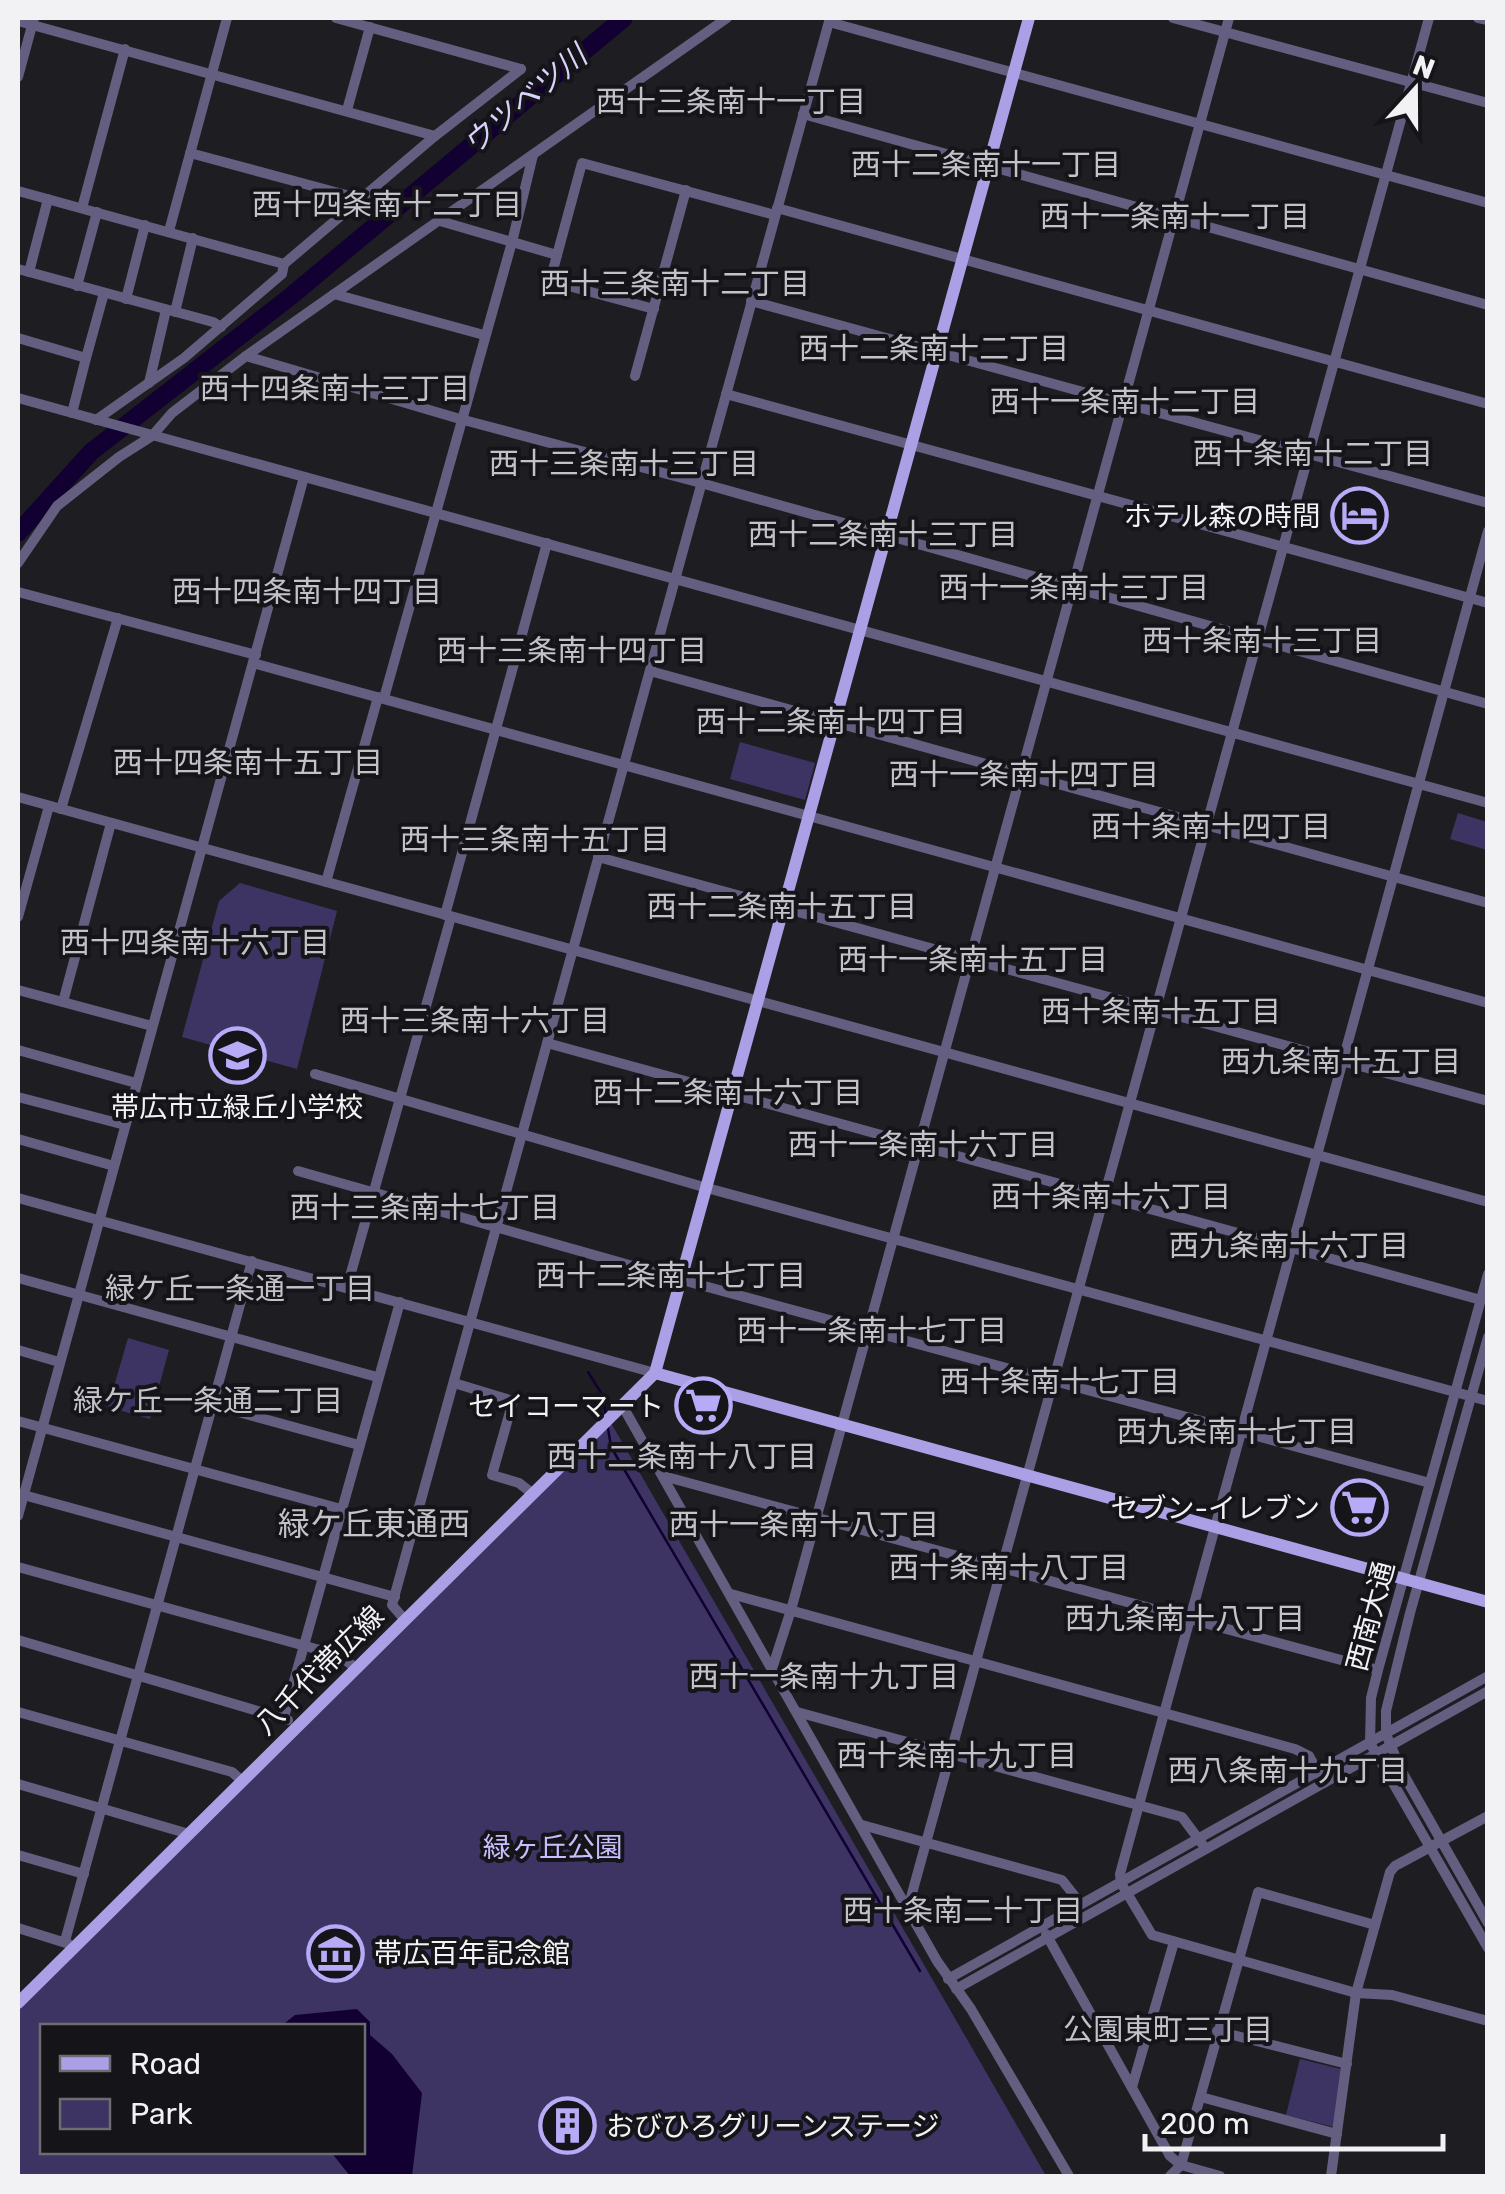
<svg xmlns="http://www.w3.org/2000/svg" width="1505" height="2194" viewBox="0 0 1505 2194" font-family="Rubik,'Noto Sans JP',sans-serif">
<rect width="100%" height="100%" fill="#1e1d22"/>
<g fill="#3e3463" fill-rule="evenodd">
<polygon points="740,742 815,763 805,800 730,779"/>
<polygon points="1458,813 1487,822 1487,850 1450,839"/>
<polygon points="240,883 337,911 297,1069 182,1037 219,901"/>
<polygon points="128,1338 169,1350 150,1419 108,1407"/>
<path d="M611 1423 1046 2176H18V2008ZM42 2026H362V2152H42Z"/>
<polygon points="1300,2059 1341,2069 1334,2127 1286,2115"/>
</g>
<polygon fill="#110031" points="357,2009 370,2022 370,2035 392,2054 422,2093 412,2176 350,2176 331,2152 362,2152 362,2026 281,2026 295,2015"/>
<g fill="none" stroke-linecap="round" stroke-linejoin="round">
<g stroke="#110031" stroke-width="2.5">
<polyline points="588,1372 603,1396 606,1416"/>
<polyline points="608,1428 611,1447 920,1971"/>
</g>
<polyline stroke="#110031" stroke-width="18" points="18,533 91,452 291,296 624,18"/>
<g stroke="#645f80" stroke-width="10">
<polyline points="336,18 521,69"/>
<polyline points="1173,18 1488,103"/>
<polyline points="1478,18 1488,20"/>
<polyline points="18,21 435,136"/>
<polyline points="829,22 1488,203"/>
<polyline points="18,77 34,18"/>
<polyline points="347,110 370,27"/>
<polyline points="803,114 1488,305"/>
<polyline points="190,153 361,199"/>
<polyline points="18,191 284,264"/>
<polyline points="82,208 125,49"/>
<polyline points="777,208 1488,404"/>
<polyline points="440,221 557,255"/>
<polyline points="169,231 227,18"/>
<polyline points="18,269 213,322 221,327"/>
<polyline points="29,272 48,199"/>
<polyline points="77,286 97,212"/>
<polyline points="334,294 484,335"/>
<polyline points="126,299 145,225"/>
<polyline points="751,301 1488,503"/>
<polyline points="654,309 550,281 582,163 775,215"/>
<polyline points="175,312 193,238"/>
<polyline points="18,338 86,358 72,413"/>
<polyline points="246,356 460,419 701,483 1488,704"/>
<polyline points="86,358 104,293"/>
<polyline points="635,376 686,190"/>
<polyline points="149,383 166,310"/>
<polyline points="726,394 1488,603"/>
<polyline points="18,398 1488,803"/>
<polyline points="96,420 184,358 282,274 284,264 435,136 521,69"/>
<polyline points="1488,531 1120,1874 1121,1883 1152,1935 1356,1993 1392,1995 1488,2021"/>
<polyline points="18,563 57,506 119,457 152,436 172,413 246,356 727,18"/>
<polyline points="18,592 256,655"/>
<polyline points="253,663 1488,1003"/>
<polyline points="650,671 1488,903"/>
<polyline points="384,698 512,242 533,155"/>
<polyline points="18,797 1488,1202"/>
<polyline points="61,809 118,618"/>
<polyline points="598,857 1488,1101"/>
<polyline points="326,882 378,697"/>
<polyline points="445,915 547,543"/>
<polyline points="18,917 49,806"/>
<polyline points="18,990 152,1026"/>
<polyline points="63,1002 111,823"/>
<polyline points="547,1043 1481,1300"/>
<polyline points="18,1050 136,1083"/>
<polyline points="315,1074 707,1188 1488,1401"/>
<polyline points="18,1097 125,1125"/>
<polyline points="18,1139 114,1166"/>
<polyline points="298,1171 682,1280 1430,1483"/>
<polyline points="18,1198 655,1373"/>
<polyline points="1488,1274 1378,1670 1371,1698 1370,1743 1488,1948"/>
<polyline points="18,1278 377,1377"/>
<polyline points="347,1287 451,917"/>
<polyline points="1488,1337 1410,1613 1386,1711 1386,1734 1401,1770 1488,1923"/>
<polyline points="18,1350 59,1362"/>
<polyline points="454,1383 513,1401 492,1475 519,1483 533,1494"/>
<polyline points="213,1405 359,1445"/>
<polyline points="622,1405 937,1961 971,2009 1069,2176"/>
<polyline points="18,1421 341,1509"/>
<polyline points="663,1476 1378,1670"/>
<polyline points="20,1494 395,1597"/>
<polyline points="18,1516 304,477"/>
<polyline points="18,1567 338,1655 356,1668"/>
<polyline points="731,1594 1295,1749 1309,1756 1324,1783"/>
<polyline points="405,1620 392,1605 830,18"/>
<polyline points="18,1640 288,1720"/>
<polyline points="772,1669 791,1610 1229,18"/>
<polyline points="18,1712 232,1772 242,1781"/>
<polyline points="797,1712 1182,1817 1203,1845"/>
<polyline points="284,1717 400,1302"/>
<polyline points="18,1784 189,1834"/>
<polyline points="862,1825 1062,1880 1081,1904"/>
<polyline points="18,1855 84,1874"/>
<polyline points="908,1908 1429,18"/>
<polyline points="18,1928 69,1944"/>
<polyline points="1046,1934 1170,2156 1181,2165 1220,2176"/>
<polyline points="65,1941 252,1261"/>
<polyline points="948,1979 1488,1676"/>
<polyline points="956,1989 1488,1691"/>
<polyline points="1217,2031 1347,2064"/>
<polyline points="1132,2087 1174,1942"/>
<polyline points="1201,2097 1337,2134"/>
<polyline points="1170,2176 1181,2165 1258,1892 1375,1925"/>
<polyline points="1331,2176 1356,1993 1390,1872 1395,1866 1488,1816"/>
</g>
<g stroke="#aba0e6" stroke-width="12">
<polyline points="655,1373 1488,1602"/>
<polyline points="18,2003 655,1373 1029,18"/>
</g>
</g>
<defs>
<symbol id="hotel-ring" viewBox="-11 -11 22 22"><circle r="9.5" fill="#151419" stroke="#b7abf7" stroke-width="1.5"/><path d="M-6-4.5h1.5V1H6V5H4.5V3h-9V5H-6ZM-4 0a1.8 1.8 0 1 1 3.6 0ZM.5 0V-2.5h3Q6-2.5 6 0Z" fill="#b7abf7"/></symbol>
<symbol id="school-ring" viewBox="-11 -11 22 22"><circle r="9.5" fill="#151419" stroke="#b7abf7" stroke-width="1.5"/><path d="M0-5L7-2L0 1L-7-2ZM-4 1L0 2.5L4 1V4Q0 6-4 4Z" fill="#b7abf7"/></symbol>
<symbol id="supermarket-ring" viewBox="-11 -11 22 22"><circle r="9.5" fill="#151419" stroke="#b7abf7" stroke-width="1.5"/><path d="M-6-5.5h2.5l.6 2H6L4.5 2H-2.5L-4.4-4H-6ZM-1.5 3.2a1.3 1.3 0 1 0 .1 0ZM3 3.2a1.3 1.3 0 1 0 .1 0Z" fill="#b7abf7"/></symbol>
<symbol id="museum-ring" viewBox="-11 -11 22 22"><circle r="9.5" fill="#151419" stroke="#b7abf7" stroke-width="1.5"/><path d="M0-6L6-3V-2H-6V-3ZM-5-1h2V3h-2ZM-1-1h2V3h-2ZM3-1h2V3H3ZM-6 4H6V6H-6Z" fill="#b7abf7"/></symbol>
<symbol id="building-ring" viewBox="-11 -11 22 22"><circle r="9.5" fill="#151419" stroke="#b7abf7" stroke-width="1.5"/><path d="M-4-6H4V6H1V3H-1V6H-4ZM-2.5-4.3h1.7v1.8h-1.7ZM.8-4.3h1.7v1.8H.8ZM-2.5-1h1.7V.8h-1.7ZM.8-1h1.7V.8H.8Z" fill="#b7abf7"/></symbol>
</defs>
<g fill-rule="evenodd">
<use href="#hotel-ring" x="1328" y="484" width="63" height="63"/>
<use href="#school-ring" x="206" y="1024" width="63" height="63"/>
<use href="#supermarket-ring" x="672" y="1374" width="63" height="63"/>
<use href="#supermarket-ring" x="1328" y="1476" width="63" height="63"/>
<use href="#museum-ring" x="304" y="1922" width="63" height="63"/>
<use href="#building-ring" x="536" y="2094" width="63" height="63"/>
</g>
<g text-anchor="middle" stroke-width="8" stroke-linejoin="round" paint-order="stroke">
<g font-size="28" fill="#f2f2f5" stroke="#151419" text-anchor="end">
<text x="1320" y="526">ホテル森の時間</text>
<text x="237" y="1117" text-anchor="middle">帯広市立緑丘小学校</text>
<text x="664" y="1416">セイコーマート</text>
<text x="1320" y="1518">セブン-イレブン</text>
<text x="374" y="1963" text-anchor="start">帯広百年記念館</text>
<text x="606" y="2136" text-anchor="start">おびひろグリーンステージ</text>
</g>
<g font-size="28" fill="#f2f2f5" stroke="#151419">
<text transform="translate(1370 1616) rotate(-75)" y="10">西南大通</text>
<text transform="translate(319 1670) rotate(-45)" y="10">八千代帯広線</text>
</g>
<g font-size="28" fill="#c7befd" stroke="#151419">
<text x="553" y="1857">緑ヶ丘公園</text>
</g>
<g font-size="30" font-style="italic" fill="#d8d2fd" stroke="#151419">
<text transform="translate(525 100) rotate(-40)" y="10">ウツベツ川</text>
</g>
<g font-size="30" fill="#c3c2c9" stroke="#151419">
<text x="731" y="112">西十三条南十一丁目</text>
<text x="986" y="175">西十二条南十一丁目</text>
<text x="387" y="215">西十四条南十二丁目</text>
<text x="1175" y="227">西十一条南十一丁目</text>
<text x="675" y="294">西十三条南十二丁目</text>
<text x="934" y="359">西十二条南十二丁目</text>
<text x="335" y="399">西十四条南十三丁目</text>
<text x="1125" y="412">西十一条南十二丁目</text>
<text x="1313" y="464">西十条南十二丁目</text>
<text x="624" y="474">西十三条南十三丁目</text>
<text x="883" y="545">西十二条南十三丁目</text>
<text x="1074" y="598">西十一条南十三丁目</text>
<text x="307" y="602">西十四条南十四丁目</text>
<text x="1262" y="651">西十条南十三丁目</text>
<text x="572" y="661">西十三条南十四丁目</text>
<text x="831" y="732">西十二条南十四丁目</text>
<text x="248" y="773">西十四条南十五丁目</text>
<text x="1024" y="785">西十一条南十四丁目</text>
<text x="1211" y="837">西十条南十四丁目</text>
<text x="535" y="850">西十三条南十五丁目</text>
<text x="782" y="917">西十二条南十五丁目</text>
<text x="195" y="953">西十四条南十六丁目</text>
<text x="973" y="970">西十一条南十五丁目</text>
<text x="1161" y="1022">西十条南十五丁目</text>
<text x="475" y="1031">西十三条南十六丁目</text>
<text x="1341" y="1072">西九条南十五丁目</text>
<text x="728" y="1103">西十二条南十六丁目</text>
<text x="923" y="1155">西十一条南十六丁目</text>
<text x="1111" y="1207">西十条南十六丁目</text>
<text x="425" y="1218">西十三条南十七丁目</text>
<text x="1289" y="1256">西九条南十六丁目</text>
<text x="671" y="1286">西十二条南十七丁目</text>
<text x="240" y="1299">緑ケ丘一条通一丁目</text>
<text x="872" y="1341">西十一条南十七丁目</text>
<text x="1060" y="1392">西十条南十七丁目</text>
<text x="208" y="1411">緑ケ丘一条通二丁目</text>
<text x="1237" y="1442">西九条南十七丁目</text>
<text x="682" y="1467">西十二条南十八丁目</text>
<text x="804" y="1535">西十一条南十八丁目</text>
<text x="1009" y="1578">西十条南十八丁目</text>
<text x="1185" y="1629">西九条南十八丁目</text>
<text x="824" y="1687">西十一条南十九丁目</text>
<text x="957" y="1766">西十条南十九丁目</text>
<text x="1288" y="1781">西八条南十九丁目</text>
<text x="963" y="1921">西十条南二十丁目</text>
<text x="1168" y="2040">公園東町三丁目</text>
</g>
<g font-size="32" fill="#c3c2c9" stroke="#151419">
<text x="374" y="1535">緑ケ丘東通西</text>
</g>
</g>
<rect width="1505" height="2194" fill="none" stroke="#f2f2f5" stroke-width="40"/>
<rect x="40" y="2024" width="325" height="130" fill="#151419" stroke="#6d6d71" stroke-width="2.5"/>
<rect x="60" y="2056" width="50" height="15" fill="#aba0e6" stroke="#6d6d71" stroke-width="2.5"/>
<text x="130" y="2074" font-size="30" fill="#f2f2f5">Road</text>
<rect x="60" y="2099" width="50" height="30" fill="#3e3463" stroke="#6d6d71" stroke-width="2.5"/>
<text x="130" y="2124" font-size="30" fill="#f2f2f5">Park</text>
<g transform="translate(1415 90) rotate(21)" stroke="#151419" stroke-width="8" paint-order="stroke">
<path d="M0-8L18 38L0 25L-18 38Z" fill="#f2f2f5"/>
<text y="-15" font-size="28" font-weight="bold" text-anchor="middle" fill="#f2f2f5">N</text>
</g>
<path d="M1145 2134v15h298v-15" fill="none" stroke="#f2f2f5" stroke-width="5"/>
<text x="1160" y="2134" font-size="30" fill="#f2f2f5" stroke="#151419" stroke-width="8" paint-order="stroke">200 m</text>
</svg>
